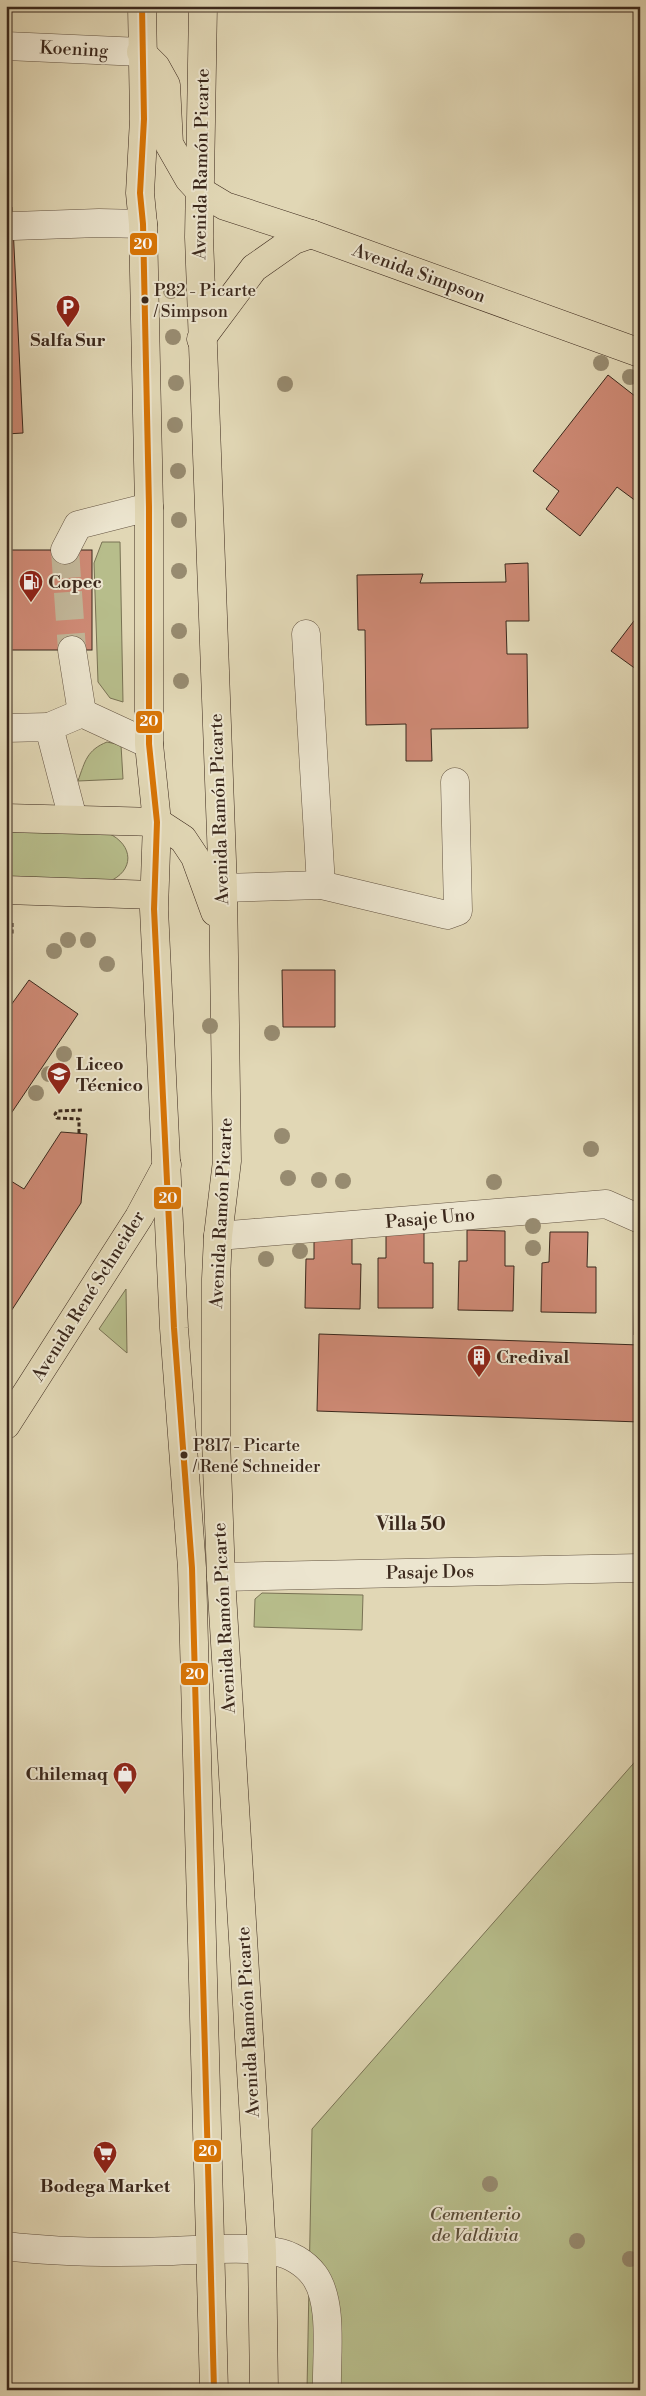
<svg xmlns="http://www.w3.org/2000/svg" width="646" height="2396" viewBox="0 0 646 2396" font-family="'Libre Bodoni',serif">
<rect width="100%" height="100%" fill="#e1d7b5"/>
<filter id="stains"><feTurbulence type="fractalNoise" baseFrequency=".004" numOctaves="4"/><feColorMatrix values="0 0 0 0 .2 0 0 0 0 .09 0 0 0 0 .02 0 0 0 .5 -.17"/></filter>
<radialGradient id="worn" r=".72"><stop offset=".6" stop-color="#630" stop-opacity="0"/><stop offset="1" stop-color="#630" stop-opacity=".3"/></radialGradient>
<g fill="#b7bd8b" stroke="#797254">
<polygon points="102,542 120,542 123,702 110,698 98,682 94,563"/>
<path d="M107 742 121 745 123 779 78 781C85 761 87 750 107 742Z"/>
<path d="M6 829 108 833C134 845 135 871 108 882L6 878Z"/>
<polygon points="126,1289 127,1353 99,1329"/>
<polygon points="262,1593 363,1595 362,1630 254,1627 255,1599"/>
<polygon points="640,1756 640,2390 307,2390 312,2129"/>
</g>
<g fill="#cd8974" stroke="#3b281c">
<polygon points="6,207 12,207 13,226 23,433 6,434"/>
<polygon points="608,375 640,400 640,504 617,487 580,536 546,509 559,491 533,471"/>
<rect x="6" y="550" width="86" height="100"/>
<polygon points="528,563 529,621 506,621 507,654 527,654 528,728 431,729 432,761 406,761 406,724 366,725 365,630 358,630 357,575 423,574 420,583 506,582 505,564"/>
<polygon points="640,613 640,672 611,651"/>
<polygon points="282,970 335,970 335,1027 283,1027"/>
<polygon points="29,980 78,1014 6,1121 6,1012"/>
<polygon points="61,1132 87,1134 81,1203 6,1319 6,1178 24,1189"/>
<polygon points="386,1228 424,1228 424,1263 433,1263 433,1308 378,1308 378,1258 386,1258"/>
<polygon points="314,1229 352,1229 352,1264 361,1264 360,1309 305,1308 306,1259 314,1259"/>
<polygon points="467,1230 505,1231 505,1266 514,1266 513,1311 458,1310 459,1261 467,1261"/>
<polygon points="550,1232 588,1232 587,1267 596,1267 596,1313 541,1312 542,1263 549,1262"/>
<polygon points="635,1280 640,1280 640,1335 634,1335"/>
<polygon points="319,1334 640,1345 640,1422 317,1411"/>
</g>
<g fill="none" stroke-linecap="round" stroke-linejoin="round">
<polyline stroke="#c0b496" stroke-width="28" stroke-dasharray="28 14" stroke-linecap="butt" points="65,550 72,650"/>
<defs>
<g id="minor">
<polyline points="6,46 141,52"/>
<polyline points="13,226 99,223 143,224"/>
<polyline points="65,550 78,525 149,507"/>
<polyline points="306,634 321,885"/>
<polyline points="72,650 82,713"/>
<polyline points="49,727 82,713 149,744"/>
<polyline points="6,728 49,727 73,819"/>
<polyline points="223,888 321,885 447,915 458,911 455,782"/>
<polyline points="218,1236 606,1204 640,1219"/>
<polyline points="221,1577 640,1568"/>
<path d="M6 2246C62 2253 117 2253 173 2251 204 2250 246 2246 276 2252 290 2254 305 2263 314 2275 334 2302 326 2356 327 2390"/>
</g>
<g id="major">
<polyline points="200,191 225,206 311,234 640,353"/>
<polyline points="6,818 157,822"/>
<polyline points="6,890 154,895"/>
<polyline points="6,1425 139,1217 167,1165"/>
</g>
<g id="highway">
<polyline points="142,6 144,119 140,193 143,224 149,507 149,744 157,822 154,909 174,1328 192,1568 214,2390"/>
<polyline points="203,6 199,237 223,888 227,1161 218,1236 216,1279 216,1439 221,1577 262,2251 264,2390"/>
<polyline points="141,52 156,67 166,85 169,144 189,179 200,191"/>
<polyline points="201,339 254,268 294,240 311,234"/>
<polyline points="157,822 183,839 195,857 215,912"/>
</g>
</defs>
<use href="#minor" stroke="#645442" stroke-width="29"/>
<use href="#major" stroke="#3b281c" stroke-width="29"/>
<use href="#highway" stroke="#3b281c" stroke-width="29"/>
<g stroke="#3b281c" stroke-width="3" stroke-dasharray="4 2.5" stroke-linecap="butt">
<polyline points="6,945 12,934 12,922"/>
<polyline points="79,1133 79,1119 57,1118 55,1114 57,1111 83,1110"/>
</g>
<use href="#minor" stroke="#ece5cf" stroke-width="28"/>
<use href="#major" stroke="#e1d7b5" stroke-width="28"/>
<use href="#highway" stroke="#e1d7b5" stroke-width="28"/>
<defs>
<polyline id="bus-1" points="142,6 144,119 140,193 143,224 149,507 149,744 157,822 154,909 174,1328 192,1568 214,2390"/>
</defs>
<use href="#bus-1" stroke="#ece5cf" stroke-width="10"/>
<use href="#bus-1" stroke="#d87506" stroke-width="6"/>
</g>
<g fill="#978b70">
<circle cx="171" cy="291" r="8"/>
<circle cx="173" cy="337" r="8"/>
<circle cx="601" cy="363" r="8"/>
<circle cx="630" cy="377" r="8"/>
<circle cx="176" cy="383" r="8"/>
<circle cx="285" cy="384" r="8"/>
<circle cx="175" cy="425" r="8"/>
<circle cx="178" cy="471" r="8"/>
<circle cx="179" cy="520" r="8"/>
<circle cx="179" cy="571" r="8"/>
<circle cx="179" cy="631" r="8"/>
<circle cx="181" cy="681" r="8"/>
<circle cx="68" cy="940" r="8"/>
<circle cx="88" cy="940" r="8"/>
<circle cx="54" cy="951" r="8"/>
<circle cx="107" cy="964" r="8"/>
<circle cx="210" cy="1026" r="8"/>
<circle cx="272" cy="1033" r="8"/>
<circle cx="64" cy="1054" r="8"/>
<circle cx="49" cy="1074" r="8"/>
<circle cx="36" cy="1093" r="8"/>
<circle cx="282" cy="1136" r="8"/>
<circle cx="591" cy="1149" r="8"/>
<circle cx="288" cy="1178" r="8"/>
<circle cx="319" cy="1180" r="8"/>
<circle cx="343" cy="1181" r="8"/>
<circle cx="494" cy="1182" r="8"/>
<circle cx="533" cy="1226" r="8"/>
<circle cx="533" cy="1248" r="8"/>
<circle cx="300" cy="1251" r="8"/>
<circle cx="266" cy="1259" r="8"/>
<circle cx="490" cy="2184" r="8"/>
<circle cx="577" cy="2241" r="8"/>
<circle cx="630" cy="2259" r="8"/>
</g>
<defs>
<symbol id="parking-pin" viewBox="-11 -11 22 30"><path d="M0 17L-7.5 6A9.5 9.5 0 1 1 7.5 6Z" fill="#8f2418" stroke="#ece5cf"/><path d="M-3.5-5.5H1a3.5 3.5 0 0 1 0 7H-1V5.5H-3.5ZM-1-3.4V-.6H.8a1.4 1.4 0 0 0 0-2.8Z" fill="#fff"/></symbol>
<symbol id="fuel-pin" viewBox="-11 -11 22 30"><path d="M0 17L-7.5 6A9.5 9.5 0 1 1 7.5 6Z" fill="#8f2418" stroke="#ece5cf"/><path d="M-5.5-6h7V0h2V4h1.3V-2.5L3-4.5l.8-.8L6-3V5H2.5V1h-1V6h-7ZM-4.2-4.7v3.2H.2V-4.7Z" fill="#fff"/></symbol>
<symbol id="school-pin" viewBox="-11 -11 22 30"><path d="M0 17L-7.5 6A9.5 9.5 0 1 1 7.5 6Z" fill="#8f2418" stroke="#ece5cf"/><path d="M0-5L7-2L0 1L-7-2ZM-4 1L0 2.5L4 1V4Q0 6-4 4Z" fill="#fff"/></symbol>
<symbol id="building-pin" viewBox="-11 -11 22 30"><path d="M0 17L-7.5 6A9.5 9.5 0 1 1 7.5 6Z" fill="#8f2418" stroke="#ece5cf"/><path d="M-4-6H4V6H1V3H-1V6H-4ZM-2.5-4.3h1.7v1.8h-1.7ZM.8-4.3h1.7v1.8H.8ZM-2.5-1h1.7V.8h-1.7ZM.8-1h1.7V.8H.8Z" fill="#fff"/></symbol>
<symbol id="shop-pin" viewBox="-11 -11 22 30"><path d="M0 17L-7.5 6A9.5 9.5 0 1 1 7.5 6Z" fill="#8f2418" stroke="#ece5cf"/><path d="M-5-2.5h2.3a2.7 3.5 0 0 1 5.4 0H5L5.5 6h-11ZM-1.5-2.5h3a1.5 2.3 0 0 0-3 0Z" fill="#fff"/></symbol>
<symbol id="supermarket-pin" viewBox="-11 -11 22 30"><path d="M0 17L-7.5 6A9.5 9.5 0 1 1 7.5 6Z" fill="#8f2418" stroke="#ece5cf"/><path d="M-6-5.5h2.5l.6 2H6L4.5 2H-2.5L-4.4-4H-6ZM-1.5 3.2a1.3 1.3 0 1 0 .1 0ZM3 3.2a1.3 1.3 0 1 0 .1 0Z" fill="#fff"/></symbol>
</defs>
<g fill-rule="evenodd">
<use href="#parking-pin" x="54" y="293" width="28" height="38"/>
<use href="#fuel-pin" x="17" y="568" width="28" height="38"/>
<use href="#school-pin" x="45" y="1060" width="28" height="38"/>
<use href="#building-pin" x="465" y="1343" width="28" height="38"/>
<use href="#shop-pin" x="111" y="1760" width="28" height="38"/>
<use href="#supermarket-pin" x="91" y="2139" width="28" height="38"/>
</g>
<g fill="#3b281c" stroke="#ece5cf" stroke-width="2">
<circle cx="145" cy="300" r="4.5"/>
<circle cx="184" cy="1455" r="4.5"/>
</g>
<g text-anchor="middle" stroke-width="4" stroke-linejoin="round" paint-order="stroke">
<g font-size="17" fill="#3b281c" stroke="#ece5cf" text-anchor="start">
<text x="154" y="296">P82 - Picarte<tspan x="154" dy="21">/ Simpson</tspan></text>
<text x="193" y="1451">P817 - Picarte<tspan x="193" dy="21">/ René Schneider</tspan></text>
</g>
<g font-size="18" fill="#3b281c" stroke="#ece5cf">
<text transform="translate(74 49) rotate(3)" y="6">Koening</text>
<text transform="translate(201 164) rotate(-89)" y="6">Avenida Ramón Picarte</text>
<text transform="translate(419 273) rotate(20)" y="6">Avenida Simpson</text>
<text transform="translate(219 809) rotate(-92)" y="6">Avenida Ramón Picarte</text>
<text transform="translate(221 1213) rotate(-87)" y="6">Avenida Ramón Picarte</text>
<text transform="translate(430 1218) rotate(-5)" y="6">Pasaje Uno</text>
<text transform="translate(88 1296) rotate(-58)" y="6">Avenida René Schneider</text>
<text transform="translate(430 1572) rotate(-1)" y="6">Pasaje Dos</text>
<text transform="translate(224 1618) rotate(-93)" y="6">Avenida Ramón Picarte</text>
<text transform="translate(248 2022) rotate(-93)" y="6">Avenida Ramón Picarte</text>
</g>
<g font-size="18" font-weight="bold" fill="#3b281c" stroke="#ece5cf" text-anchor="start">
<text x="68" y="346" text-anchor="middle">Salfa Sur</text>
<text x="48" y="588">Copec</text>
<text x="76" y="1070">Liceo<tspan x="76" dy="21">Técnico</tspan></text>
<text x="496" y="1363">Credival</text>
<text x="108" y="1780" text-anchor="end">Chilemaq</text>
<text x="105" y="2192" text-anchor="middle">Bodega Market</text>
</g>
<g font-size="18" font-style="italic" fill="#5a4d38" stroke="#ece5cf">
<text x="475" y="2220">Cementerio<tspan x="475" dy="21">de Valdivia</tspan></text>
</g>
<g font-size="19" font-weight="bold" fill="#3b281c" stroke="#ece5cf">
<text x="411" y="1530">Villa 50</text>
</g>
</g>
<g stroke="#ece5cf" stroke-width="2">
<rect x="129" y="232" width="29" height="24" rx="5" fill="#d87506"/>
<rect x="135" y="710" width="28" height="24" rx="5" fill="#d87506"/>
<rect x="153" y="1186" width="29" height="24" rx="5" fill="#d87506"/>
<rect x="180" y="1662" width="29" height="24" rx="5" fill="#d87506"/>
<rect x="193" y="2139" width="29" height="24" rx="5" fill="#d87506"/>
</g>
<g font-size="14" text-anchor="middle" font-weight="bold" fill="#fff">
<text x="143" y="249">20</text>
<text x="149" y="726">20</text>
<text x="168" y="1203">20</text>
<text x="195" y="1679">20</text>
<text x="208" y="2156">20</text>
</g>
<rect width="646" height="2396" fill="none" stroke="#e1d7b5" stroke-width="25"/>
<rect x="8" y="8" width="631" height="2381" fill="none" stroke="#3b281c" stroke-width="2.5"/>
<rect x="12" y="12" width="621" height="2371" fill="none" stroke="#3b281c"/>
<rect width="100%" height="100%" filter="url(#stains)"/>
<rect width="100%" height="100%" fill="url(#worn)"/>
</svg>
